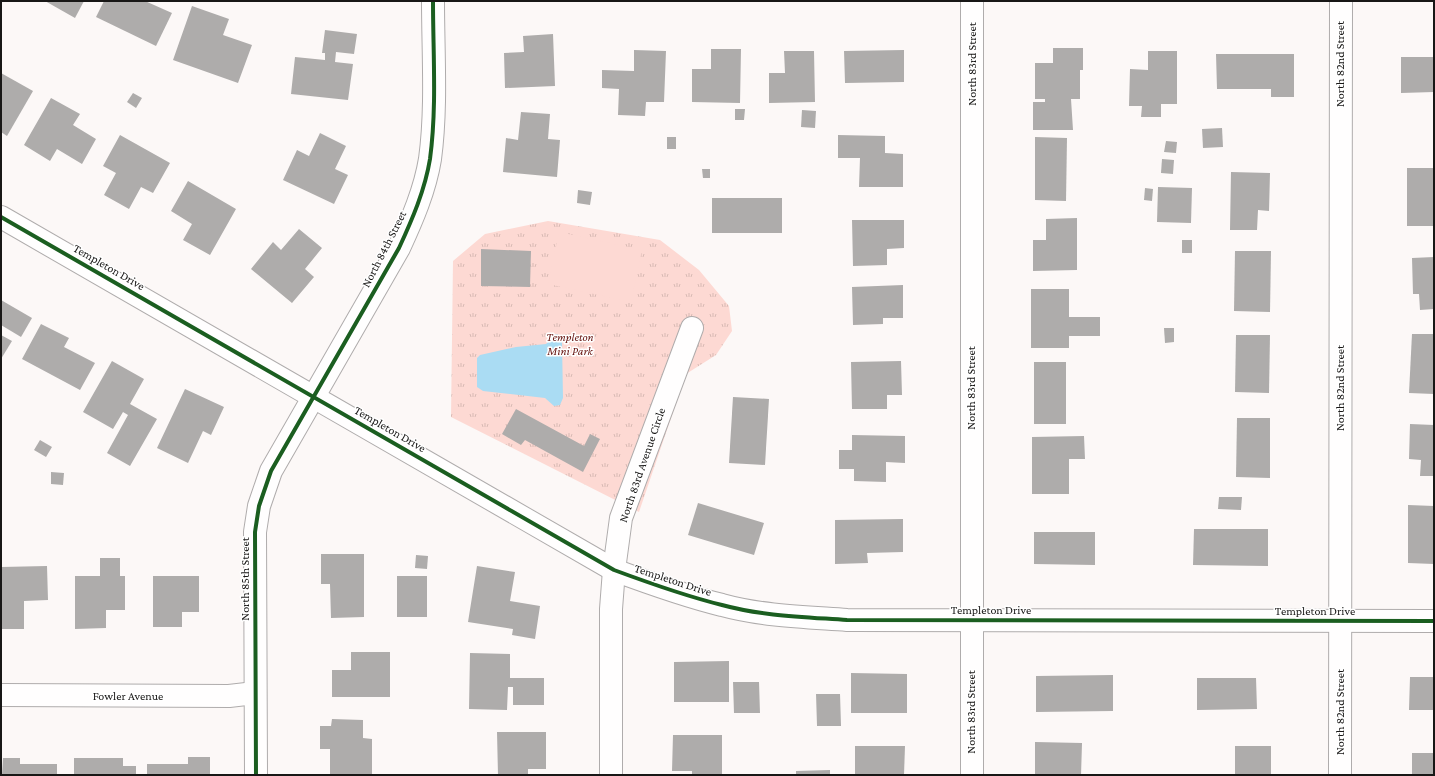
<svg xmlns="http://www.w3.org/2000/svg" width="1435" height="776" viewBox="0 0 1435 776" font-family="'Crimson Pro',serif">
<defs>
<pattern id="grass-tufts" width="24" height="20" patternUnits="userSpaceOnUse"><rect width="24" height="20" fill="#fdd9d3"/><path d="M3 7l-1-3M5 7V3M7 7l1-3M15 17l-1-3M17 17v-4M19 17l1-3" fill="none" stroke="#d8bab4"/></pattern>
</defs>
<rect width="100%" height="100%" fill="#fcf8f7"/>
<polygon fill="url(#grass-tufts)" points="548,221 660,240 699,270 729,306 732,331 716,355 686,374 639,512 451,417 453,261 485,234"/>
<polygon fill="#fdd9d3" points="559,232 642,250 631,302 548,284"/>
<polygon fill="#aadcf3" points="556,334 561,336 562,342 563,398 560,405 554,406 545,398 483,391 477,387 477,358 480,355 516,347 546,344"/>
<g fill="#aeacab">
<polygon points="45,1 84,1 75,18"/>
<polygon points="104,1 145,1 172,13 156,46 96,17"/>
<polygon points="192,6 229,19 223,35 252,45 238,83 173,60"/>
<polygon points="325,30 357,34 354,54 336,52 335,62 353,64 348,100 291,94 295,57 325,60 325,53 322,53"/>
<polygon points="553,34 555,86 505,88 504,53 524,52 523,36"/>
<polygon points="1053,48 1083,48 1083,70 1080,70 1080,99 1071,99 1073,130 1033,130 1033,102 1045,102 1045,99 1035,99 1035,63 1053,63"/>
<polygon points="711,49 741,49 740,103 692,102 692,69 711,69"/>
<polygon points="634,50 666,51 664,102 646,102 645,116 618,115 619,89 602,88 602,70 634,71"/>
<polygon points="904,50 904,82 845,83 844,51"/>
<polygon points="784,51 814,51 815,102 769,103 769,73 785,73"/>
<polygon points="1148,51 1177,51 1177,104 1161,104 1161,117 1141,117 1142,106 1129,106 1130,69 1148,70"/>
<polygon points="1216,54 1294,54 1294,97 1271,97 1271,89 1217,89"/>
<polygon points="1401,57 1434,57 1434,92 1401,93"/>
<polygon points="1,73 33,91 7,136 1,132"/>
<polygon points="133,93 142,98 136,108 127,102"/>
<polygon points="51,98 80,114 73,125 96,139 82,164 57,149 50,161 24,145"/>
<polygon points="735,109 745,109 744,120 735,120"/>
<polygon points="802,110 816,111 815,128 801,127"/>
<polygon points="521,112 550,114 548,139 560,140 557,177 503,172 506,138 518,140"/>
<polygon points="1222,128 1223,147 1203,148 1202,129"/>
<polygon points="320,133 346,146 335,169 348,175 334,204 283,180 297,150 309,156"/>
<polygon points="120,135 170,163 153,193 141,187 129,209 104,195 116,173 103,166"/>
<polygon points="838,135 885,136 885,153 903,154 903,187 859,187 860,158 838,158"/>
<rect x="667" y="137" width="9" height="12"/>
<polygon points="1035,137 1067,138 1066,201 1035,200"/>
<polygon points="1166,141 1177,142 1176,153 1164,152"/>
<polygon points="1162,159 1174,160 1173,174 1161,173"/>
<rect x="1407" y="168" width="27" height="58"/>
<polygon points="702,169 710,169 710,178 703,178"/>
<polygon points="1231,172 1270,173 1269,211 1258,210 1257,230 1230,230"/>
<polygon points="188,181 236,209 210,255 183,240 192,224 171,211"/>
<polygon points="1158,187 1192,188 1191,223 1157,222"/>
<polygon points="1145,188 1153,189 1152,201 1144,200"/>
<polygon points="578,190 592,192 590,205 577,203"/>
<rect x="712" y="198" width="70" height="35"/>
<polygon points="1077,218 1077,270 1033,271 1033,240 1046,240 1046,219"/>
<polygon points="852,220 904,220 904,248 887,249 887,265 853,266"/>
<polygon points="299,229 322,248 305,269 314,277 292,303 251,269 273,242 281,250"/>
<rect x="1182" y="240" width="10" height="13"/>
<polygon points="481,249 531,251 530,287 481,286"/>
<polygon points="1235,251 1271,251 1270,312 1234,311"/>
<polygon points="1434,257 1434,309 1420,310 1419,294 1413,294 1412,258"/>
<polygon points="903,285 903,318 883,318 883,324 853,325 852,287"/>
<polygon points="1031,289 1069,289 1069,317 1100,317 1100,336 1069,336 1069,348 1031,348"/>
<polygon points="1,300 32,318 21,337 1,325"/>
<polygon points="41,324 69,338 64,347 95,363 80,390 22,359"/>
<polygon points="1164,328 1174,328 1174,342 1165,343"/>
<polygon points="1412,334 1434,334 1434,394 1409,393"/>
<polygon points="1,335 12,341 1,359"/>
<polygon points="1236,335 1270,335 1269,393 1235,392"/>
<polygon points="112,361 144,379 130,404 157,419 130,466 107,453 128,415 123,412 113,429 83,412"/>
<polygon points="901,361 902,395 887,395 887,409 852,409 851,362"/>
<rect x="1034" y="362" width="32" height="62"/>
<polygon points="185,389 224,407 211,435 203,431 188,463 157,448"/>
<polygon points="733,397 769,399 765,465 729,463"/>
<polygon points="516,409 584,446 590,434 600,439 583,472 525,440 521,445 502,434"/>
<polygon points="1237,418 1270,418 1270,478 1236,477"/>
<polygon points="1410,424 1434,425 1434,476 1420,476 1421,460 1409,459"/>
<polygon points="852,435 905,436 905,463 886,462 886,482 854,481 854,469 839,469 839,450 852,450"/>
<polygon points="1084,436 1085,459 1069,459 1069,494 1032,494 1032,437"/>
<polygon points="40,440 52,447 46,457 34,450"/>
<polygon points="51,472 64,473 63,485 51,484"/>
<polygon points="1219,497 1242,497 1241,510 1218,509"/>
<polygon points="698,503 764,523 754,555 688,535"/>
<polygon points="1408,505 1434,506 1434,564 1408,563"/>
<polygon points="903,519 903,552 867,553 868,563 835,564 835,520"/>
<polygon points="1194,529 1268,529 1268,566 1193,565"/>
<polygon points="1034,532 1095,532 1095,565 1034,564"/>
<polygon points="321,554 364,554 364,617 331,618 330,584 321,584"/>
<polygon points="416,555 428,556 427,569 415,568"/>
<polygon points="100,558 120,558 120,576 125,576 125,610 106,610 106,628 75,629 75,576 100,576"/>
<polygon points="47,566 48,600 24,601 24,629 1,629 1,567"/>
<polygon points="477,566 515,572 510,601 540,606 535,639 512,635 513,629 468,622"/>
<polygon points="153,576 199,576 199,612 182,612 182,627 153,627"/>
<rect x="397" y="576" width="30" height="41"/>
<polygon points="351,652 390,652 390,697 332,697 332,670 351,670"/>
<polygon points="470,653 510,654 510,678 544,678 544,705 513,705 513,687 508,687 507,710 469,709"/>
<polygon points="729,661 729,702 674,702 674,662"/>
<polygon points="851,673 907,674 907,713 851,713"/>
<polygon points="1113,675 1113,711 1036,712 1036,676"/>
<polygon points="1410,677 1434,677 1434,710 1409,710"/>
<polygon points="1197,678 1256,678 1257,709 1197,710"/>
<polygon points="733,682 759,682 760,713 734,713"/>
<polygon points="816,694 840,694 841,726 817,726"/>
<polygon points="332,719 363,720 363,738 372,739 372,775 330,775 330,749 320,749 320,726 331,726"/>
<polygon points="497,732 546,732 546,769 528,769 528,775 498,775"/>
<polygon points="673,735 722,735 722,775 692,775 692,771 672,771"/>
<polygon points="1035,742 1082,743 1081,775 1035,775"/>
<polygon points="855,746 905,746 904,775 855,775"/>
<rect x="1235" y="746" width="36" height="29"/>
<rect x="1412" y="753" width="22" height="22"/>
<polygon points="188,757 210,757 210,775 147,775 147,764 188,764"/>
<polygon points="3,758 20,758 20,764 57,764 57,775 2,775"/>
<polygon points="74,758 123,758 123,766 136,766 136,775 74,775"/>
<polygon points="830,770 830,775 796,775 796,771"/>
</g>
<g fill="none" stroke-linecap="round" stroke-linejoin="round">
<defs>
<g id="street">
<path d="M1 217 614 570C649 583 685 596 722 605 762 616 805 617 847 620L1434 621"/>
<polyline points="1,695 229,696 255,693"/>
<path d="M256 775 255 532 259 506 271 471 399 248C412 220 425 190 430 159 437 107 433 53 433 1"/>
<polyline points="611,775 611,609 614,570 621,518 692,328"/>
<polyline points="972,775 972,1"/>
<polyline points="1340,775 1341,1"/>
</g>
</defs>
<use href="#street" stroke="#afacac" stroke-width="24"/>
<use href="#street" stroke="#fffefe" stroke-width="22"/>
<defs>
<g id="cycleway">
<path d="M1 217 614 570C649 583 685 596 722 605 762 616 805 617 847 620L1434 621"/>
<path d="M256 775 255 532 259 506 271 471 399 248C412 220 425 190 430 159 437 107 433 53 433 1"/>
</g>
</defs>
<use href="#cycleway" stroke="#fff" stroke-width="6"/>
<use href="#cycleway" stroke="#1b5e20" stroke-width="4"/>
</g>
<g text-anchor="middle" stroke-width="3" stroke-linejoin="round" paint-order="stroke">
<g font-size="12" fill="#181716" stroke="#fff">
<text transform="translate(972 64) rotate(-90)" y="4">North 83rd Street</text>
<text transform="translate(1340 64) rotate(-90)" y="4">North 82nd Street</text>
<text transform="translate(384 249) rotate(-63)" y="4">North 84th Street</text>
<text transform="translate(109 267) rotate(30)" y="4">Templeton Drive</text>
<text transform="translate(971 388) rotate(-90)" y="4">North 83rd Street</text>
<text transform="translate(1340 388) rotate(-90)" y="4">North 82nd Street</text>
<text transform="translate(390 429) rotate(30)" y="4">Templeton Drive</text>
<text transform="translate(642 465) rotate(-71)" y="4">North 83rd Avenue Circle</text>
<text transform="translate(245 579) rotate(-90)" y="4">North 85th Street</text>
<text transform="translate(673 580) rotate(18)" y="4">Templeton Drive</text>
<text x="991" y="614">Templeton Drive</text>
<text x="1315" y="615">Templeton Drive</text>
<text x="128" y="700">Fowler Avenue</text>
<text transform="translate(971 712) rotate(-90)" y="4">North 83rd Street</text>
<text transform="translate(1340 712) rotate(-90)" y="4">North 82nd Street</text>
</g>
<g font-size="12" font-style="italic" fill="#661410" stroke="#fff">
<text x="570" y="341">Templeton<tspan x="570" dy="14">Mini Park</tspan></text>
</g>
</g>
<rect width="1435" height="776" fill="none" stroke="#181716" stroke-width="4"/>
</svg>
